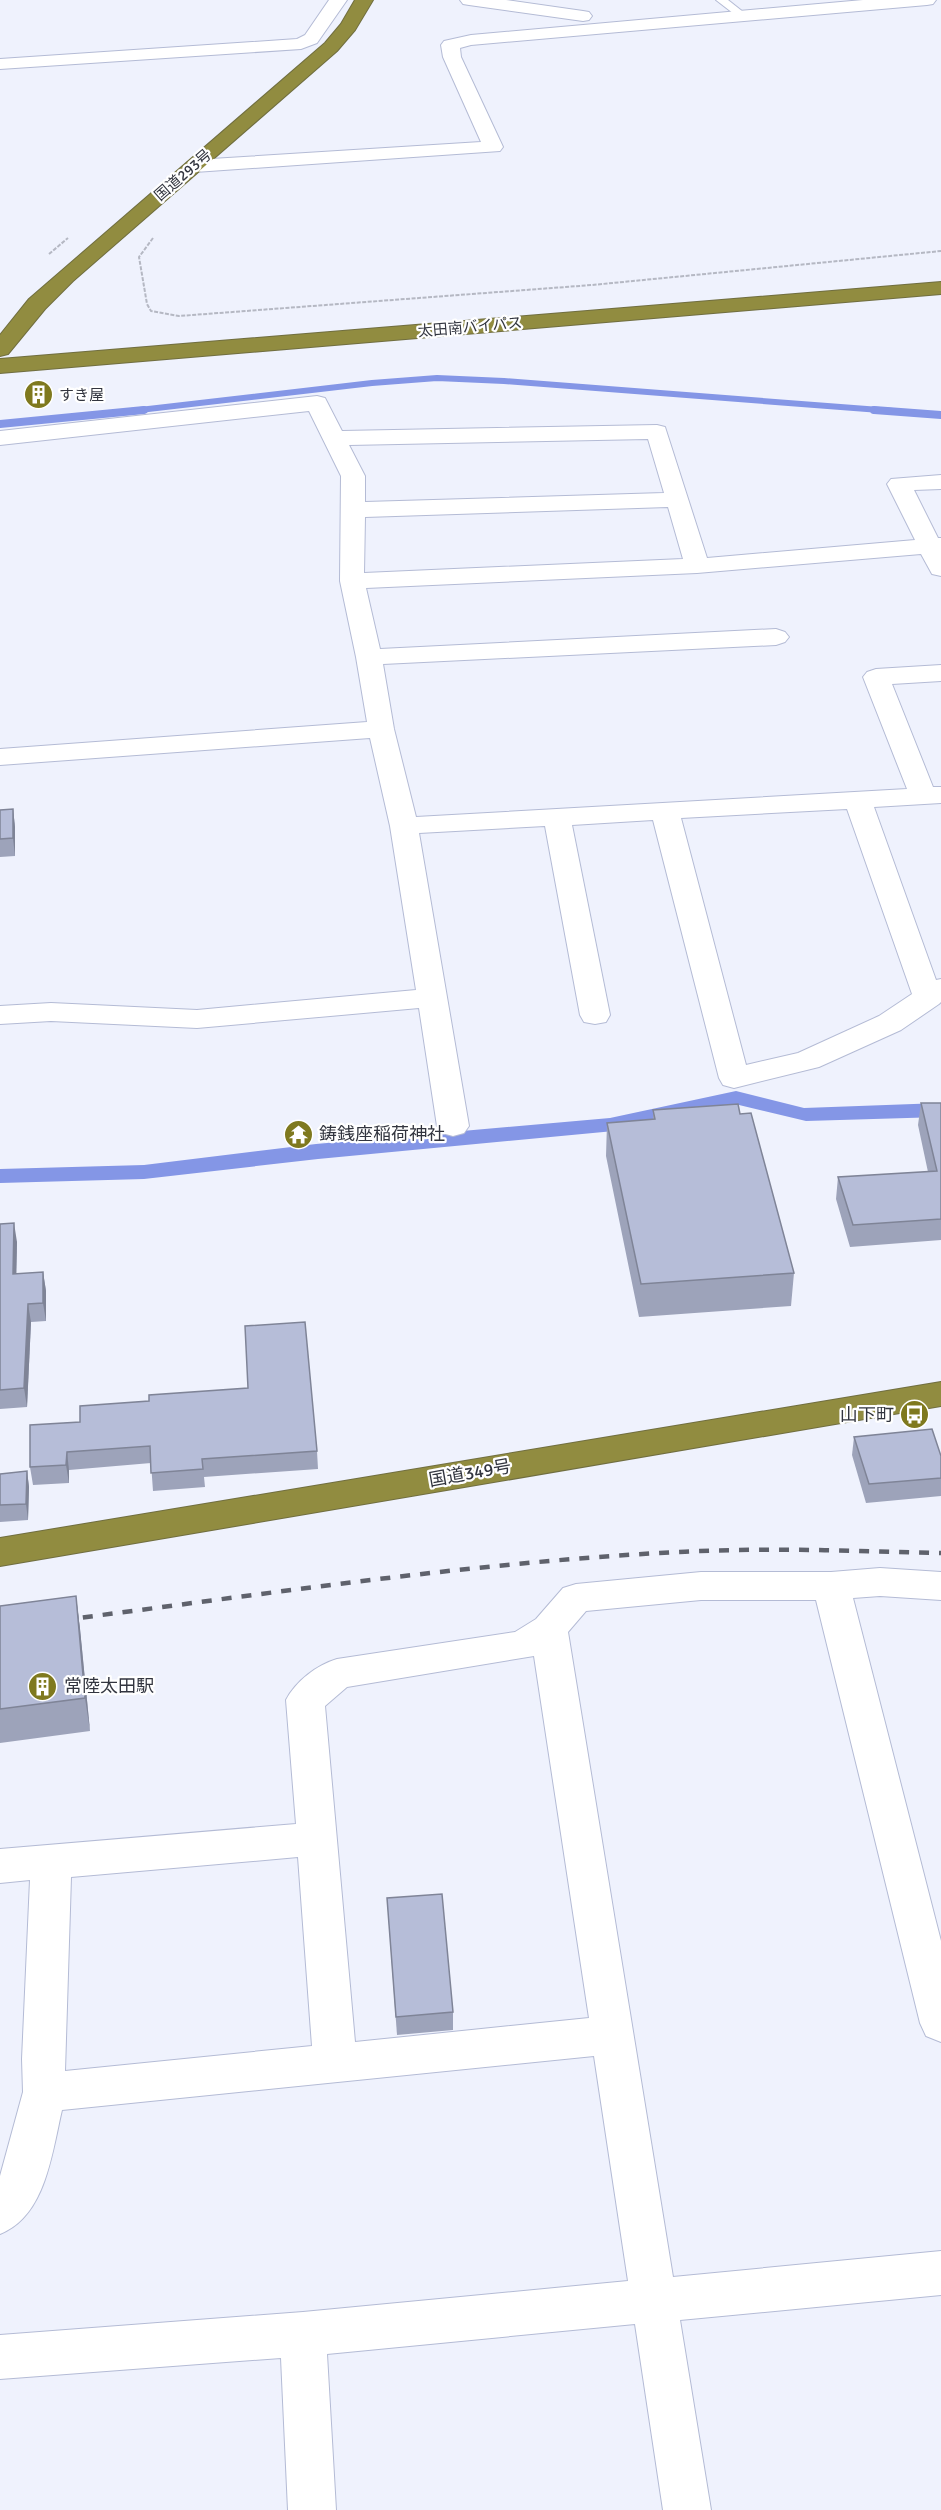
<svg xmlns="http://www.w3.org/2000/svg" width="941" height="2510" viewBox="0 0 941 2510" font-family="Signika,'Noto Sans JP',sans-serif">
<rect width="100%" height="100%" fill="#eff2fd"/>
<polygon fill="#8496e6" points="736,1091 804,1108 941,1103 941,1117 806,1121 739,1105 614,1131 318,1159 144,1179 0,1183 0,1169 144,1165 316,1144 610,1118"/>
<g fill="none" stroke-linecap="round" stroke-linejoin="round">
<polyline stroke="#8496e6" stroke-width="6" points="131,411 372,383 437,378 504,381 893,411"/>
<g stroke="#8496e6" stroke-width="8">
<polyline points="874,410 941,415"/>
<polyline points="0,424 144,410"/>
</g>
<defs>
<polygon id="lane" points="716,0 728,0 747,15 738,17"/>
<g id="street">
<polygon points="329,0 347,0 317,43 301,49 0,69 0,59 297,39 305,35"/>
<polygon points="460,0 506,0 583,11 589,12 592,16 589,20 583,21 469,5 463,4"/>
<polygon points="863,0 936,0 933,4 927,5 471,45 460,48 461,57 503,147 500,151 195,172 188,170 185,166 188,162 195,160 481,142 443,57 441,45 444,41 471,35"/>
<path d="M317 396 325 398 342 431 657 425 665 427 707 558 915 540 887 484 891 479 941 475V489L914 490 938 538H941V576L932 574 921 554 697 573 366 588 380 649 776 629 785 632 789 637 785 642 776 645 383 664 394 729 416 817 907 789 863 677 867 672 876 669 941 665V681L892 684 933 787H941V803L874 807 936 980 941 979V1002L939 1004 901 1030 819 1067 734 1088 723 1085 719 1078 653 820 572 825 610 1015 606 1022 595 1024 584 1022 580 1015 545 826 419 833 469 1126 464 1133 453 1136 442 1133 437 1126 419 1008 197 1028 51 1021 0 1024V1006L51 1003 197 1010 416 990 390 826 370 738 0 765V749L367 722 356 657 340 581 341 476 309 411 0 445V431ZM648 439 664 493 365 502V476L349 445ZM668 507 683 559 364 573 365 517ZM847 809 912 994 879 1016 798 1053 746 1065 681 818Z"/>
<path d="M880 1568 941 1572V1600L880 1596 853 1598 941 1941V2042L926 2036 920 2023 816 1600H701L586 1611 568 1632 673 2277 941 2251V2295L680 2320 711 2510H663L635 2324 327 2354 336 2510H288L281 2358 0 2379V2335L303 2312 628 2281 594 2056 62 2110C52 2152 46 2216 0 2234V2176L23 2092 22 2059 30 1880 0 1883V1849L296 1824 286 1700C296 1681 317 1665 337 1659L515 1632 536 1619 563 1588 576 1584 701 1572H831ZM534 1656 589 2018 355 2042 325 1706 347 1687ZM298 1857 312 2046 65 2071 71 1877Z"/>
</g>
<g id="highway">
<polygon points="355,0 373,0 355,30 337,51 73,281 45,309 8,354 0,356 0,335 29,299 325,43 341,24"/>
<polygon points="941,282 941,294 0,373 0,359"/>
<polygon points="941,1382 941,1406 0,1566 0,1538"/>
</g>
</defs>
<use href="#lane" stroke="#b4bbd5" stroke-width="2"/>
<use href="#street" stroke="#b4bbd5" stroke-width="2"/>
<use href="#highway" stroke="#706e40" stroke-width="2"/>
<g stroke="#b5b8c3" stroke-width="2" stroke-dasharray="4 1.5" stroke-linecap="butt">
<polyline points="153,238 139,257 147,304 151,311 179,316 592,285 941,251"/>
<polyline points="49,254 68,238"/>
</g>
<use href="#lane" fill="#fff" fill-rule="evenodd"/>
<use href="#street" fill="#fff" fill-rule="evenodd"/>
<use href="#highway" fill="#918c40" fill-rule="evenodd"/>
<path stroke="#5f626c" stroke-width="4.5" stroke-dasharray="10 10" stroke-linecap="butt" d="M63 1620C275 1593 487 1560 700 1551 780 1548 861 1551 941 1553"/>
</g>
<g fill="#9da3ba">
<polygon points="13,809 15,827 15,856 0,857 0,810"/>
<polygon points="921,1103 941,1103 941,1240 850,1247 836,1199 838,1177 928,1172 918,1125"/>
<polygon points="653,1110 794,1273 791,1306 639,1317 606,1156 607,1123 653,1120"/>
<polygon points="0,1224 17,1242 16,1274 43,1272 46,1291 46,1321 31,1322 27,1407 0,1409"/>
<polygon points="149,1401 317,1451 318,1469 204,1477 205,1487 153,1491 151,1463 69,1470 69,1483 33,1485 30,1467 80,1422"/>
<polygon points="854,1437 941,1456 941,1496 866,1503 852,1455"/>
<polygon points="27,1471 29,1487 28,1520 0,1522 0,1474"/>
<polygon points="76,1596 80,1629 90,1731 0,1743 0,1606"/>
<polygon points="387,1898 453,2012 453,2030 397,2035"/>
</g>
<g fill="#7f8497">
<polygon points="13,809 15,827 15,856 13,838"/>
<polygon points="14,1223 17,1242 16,1293 13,1274"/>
<polygon points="43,1272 46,1291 46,1321 43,1303"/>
<polygon points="28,1304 31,1322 27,1407 24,1388"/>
<polygon points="67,1452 69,1470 69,1483 66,1465"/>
<polygon points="27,1471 29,1487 28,1520 26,1504"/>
<polygon points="76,1596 80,1629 90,1731 85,1698"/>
</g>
<g fill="#b6bdd8" stroke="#7f8497" stroke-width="1.5">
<polygon points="13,809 13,838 0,839 0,810"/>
<polygon points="921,1103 941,1103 941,1219 853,1225 838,1177 937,1171"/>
<polygon points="738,1104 740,1114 751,1113 794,1273 641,1284 607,1123 655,1119 653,1110"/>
<polygon points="14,1223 13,1274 43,1272 43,1303 28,1304 24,1388 0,1390 0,1224"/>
<polygon points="305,1322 317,1451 202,1459 203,1469 151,1473 150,1446 67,1452 66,1465 30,1467 30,1425 80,1422 80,1406 149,1401 149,1395 248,1388 245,1326"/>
<polygon points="932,1429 941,1456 941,1478 869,1484 854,1437"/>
<polygon points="27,1471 26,1504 0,1505 0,1474"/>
<polygon points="76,1596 85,1698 0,1709 0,1606"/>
<polygon points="442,1894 453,2012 396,2017 387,1898"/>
</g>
<defs>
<symbol id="building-disc" viewBox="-11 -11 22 22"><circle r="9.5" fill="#7f791e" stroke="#fff"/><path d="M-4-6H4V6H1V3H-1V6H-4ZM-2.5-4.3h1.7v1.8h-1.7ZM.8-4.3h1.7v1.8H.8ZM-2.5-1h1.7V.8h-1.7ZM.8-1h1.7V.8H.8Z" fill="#fff"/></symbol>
<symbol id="temple-disc" viewBox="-11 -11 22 22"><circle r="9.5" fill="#7f791e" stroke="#fff"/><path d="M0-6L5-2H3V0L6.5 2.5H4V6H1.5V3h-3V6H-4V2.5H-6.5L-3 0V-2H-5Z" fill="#fff"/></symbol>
<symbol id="bus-disc" viewBox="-11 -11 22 22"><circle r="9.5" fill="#7f791e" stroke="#fff"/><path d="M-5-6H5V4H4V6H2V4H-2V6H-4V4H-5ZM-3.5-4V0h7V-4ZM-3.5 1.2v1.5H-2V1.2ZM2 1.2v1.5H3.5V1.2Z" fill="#fff"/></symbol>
</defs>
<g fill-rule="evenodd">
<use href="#building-disc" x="22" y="378" width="33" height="33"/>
<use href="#temple-disc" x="282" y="1118" width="33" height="33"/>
<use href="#bus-disc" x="898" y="1398" width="33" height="33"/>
<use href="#building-disc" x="26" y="1670" width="33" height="33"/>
</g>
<g text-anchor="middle" stroke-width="4.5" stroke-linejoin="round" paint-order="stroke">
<g font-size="15" fill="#32353f" stroke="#fff">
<text transform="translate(183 175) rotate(-41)" y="5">国道293号</text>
<text transform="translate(470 327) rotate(-5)" y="5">太田南バイパス</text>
</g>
<g font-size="15" fill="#32353f" stroke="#fff" text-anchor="start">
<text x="59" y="400">すき屋</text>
</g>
<g font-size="18" fill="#32353f" stroke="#fff" text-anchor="start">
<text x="319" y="1140">鋳銭座稲荷神社</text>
<text x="894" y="1421" text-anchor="end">山下町</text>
<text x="64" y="1692">常陸太田駅</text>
</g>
<g font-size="18" fill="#32353f" stroke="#fff">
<text transform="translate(470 1473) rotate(-10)" y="6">国道349号</text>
</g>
</g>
</svg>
